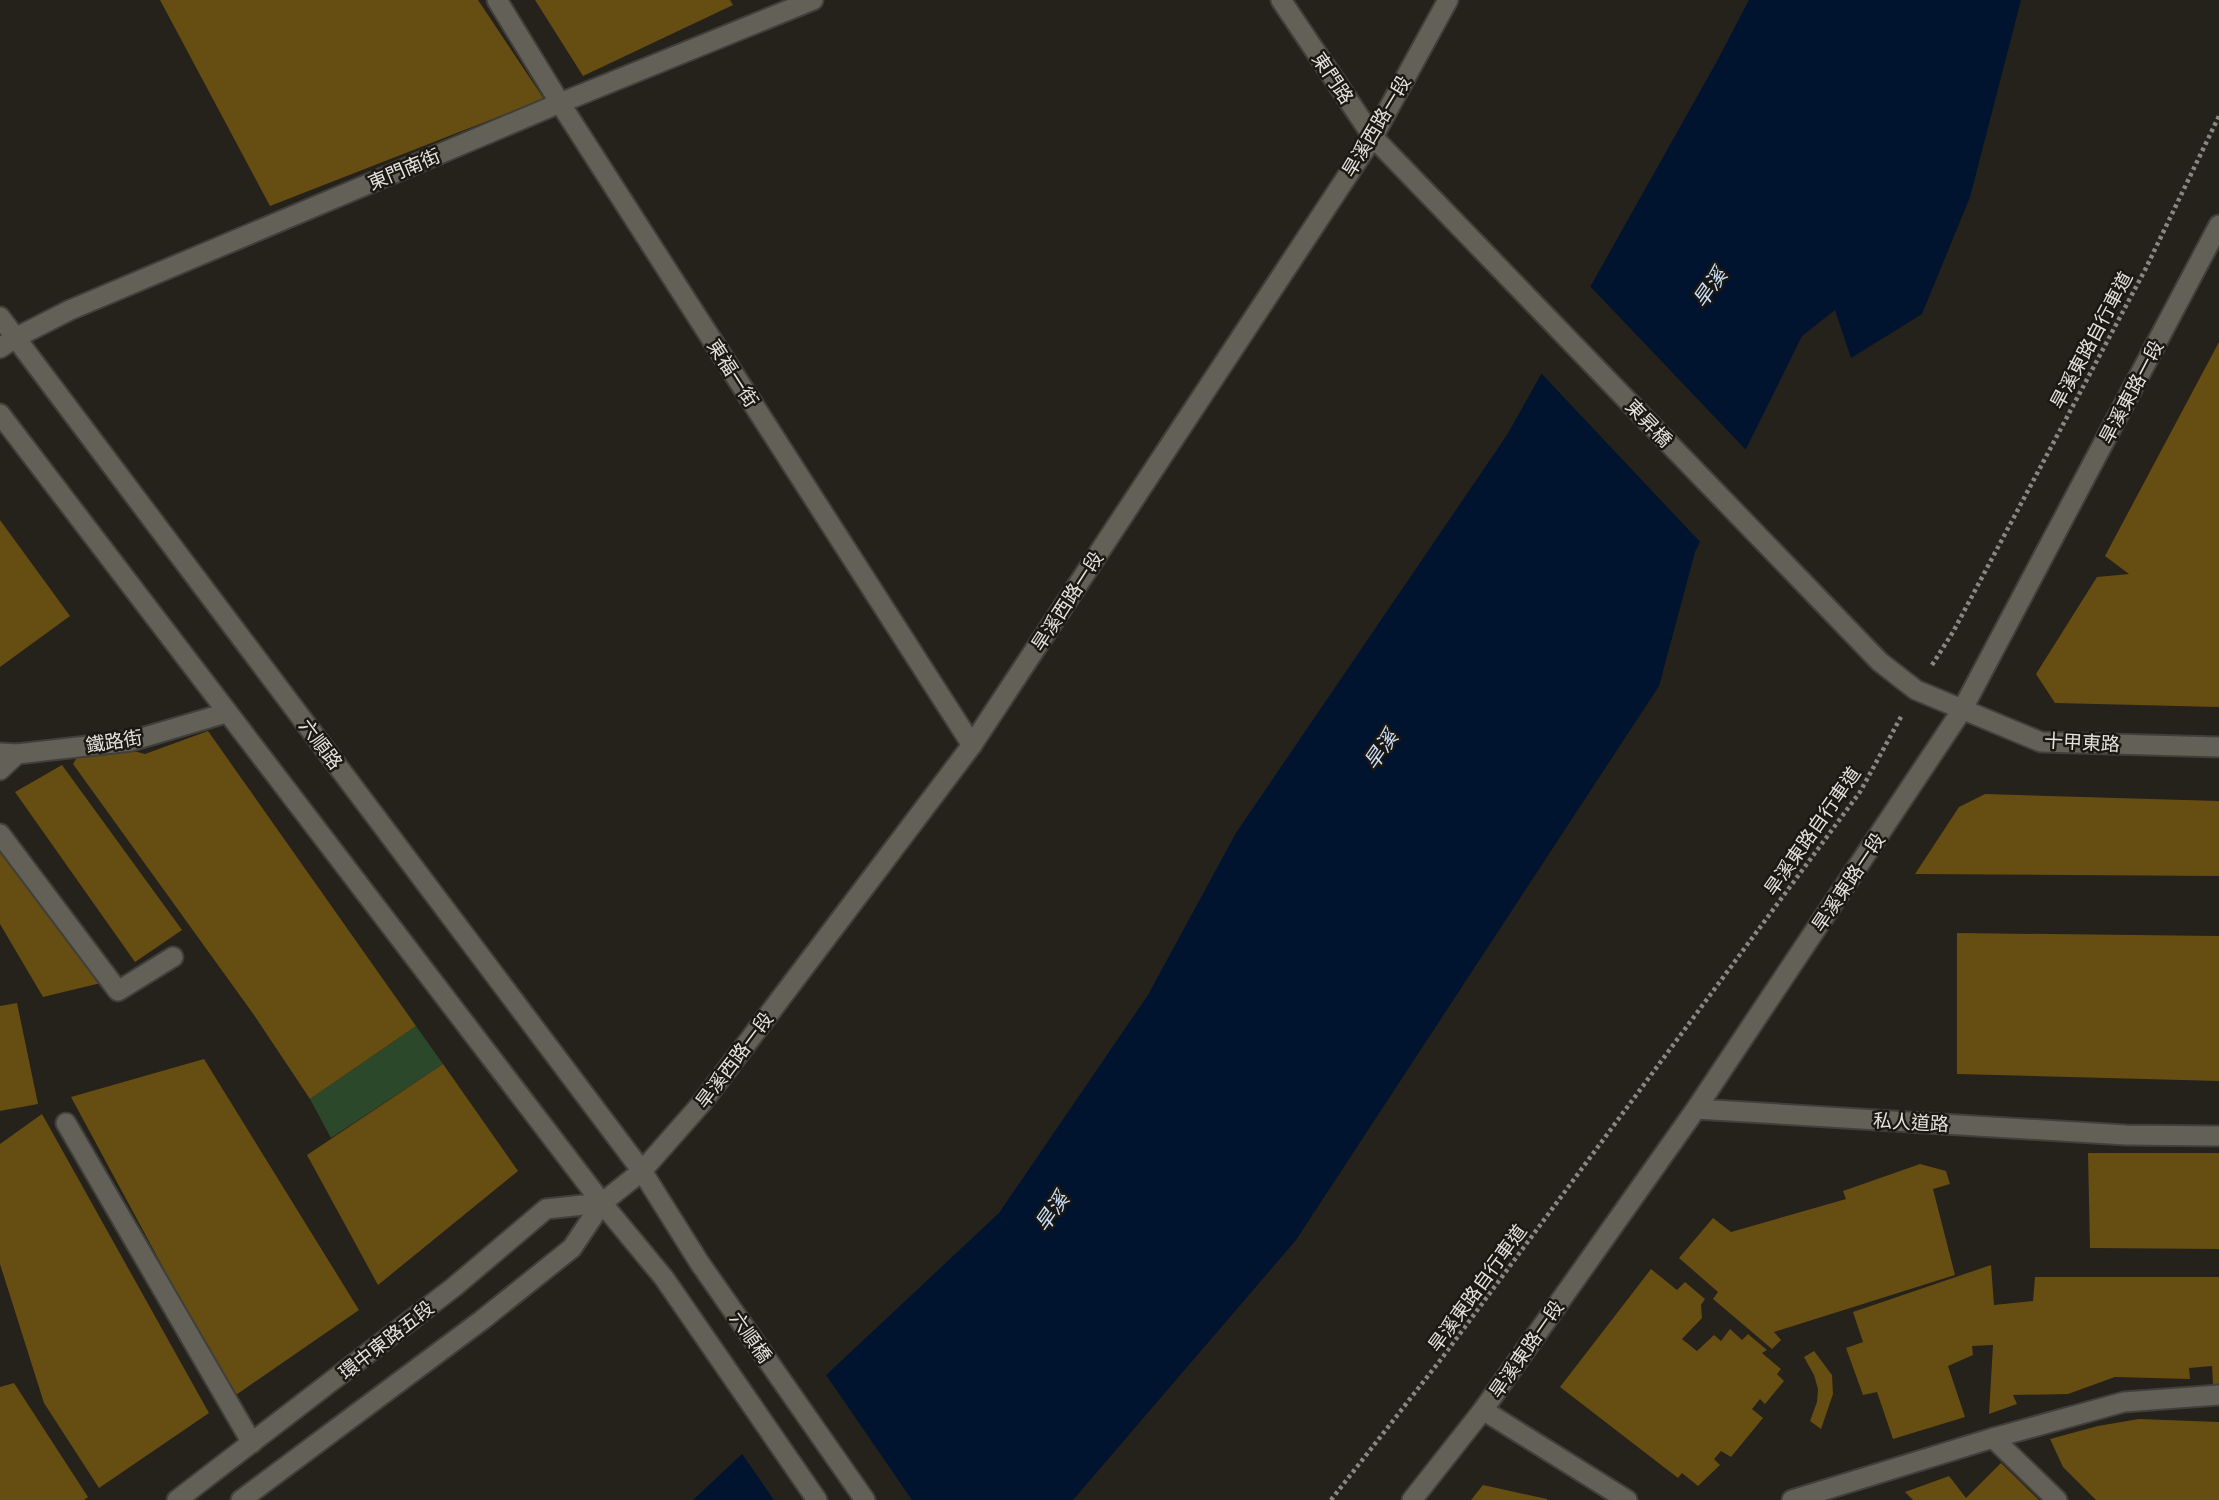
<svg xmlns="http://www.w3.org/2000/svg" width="2219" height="1500" viewBox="0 0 2219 1500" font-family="Mulish,'Noto Sans TC',sans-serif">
<rect width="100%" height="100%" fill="#25211b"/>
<polygon fill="#2c482b" points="416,1026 443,1064 331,1138 310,1099"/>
<polygon fill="#00132f" points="1749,0 2021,0 1970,197 1922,314 1851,358 1835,310 1802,336 1695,552 1659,686 1296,1240 1073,1500 693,1500 999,1213 1148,995 1236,833 1507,435 1716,63"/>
<g fill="#25211b">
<polygon points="1588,284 1748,452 1702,544 1539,371"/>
<polygon points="824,1372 912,1500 774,1500 740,1451"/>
</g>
<g fill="#664d12">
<polygon points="160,0 478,0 544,99 270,206"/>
<polygon points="535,0 730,0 733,5 583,76"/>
<polygon points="2219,342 2219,707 2055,703 2036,674 2097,577 2129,574 2105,556"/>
<polygon points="0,520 70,616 0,667"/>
<polygon points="208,731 416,1026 310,1099 254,1015 73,764 88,739 145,754"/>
<polygon points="62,765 182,930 135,962 15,792"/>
<polygon points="1985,794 2219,801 2219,876 1915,874 1959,807"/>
<polygon points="0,830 105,982 43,997 0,924"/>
<polygon points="1957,933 2219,936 2219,1081 1957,1074"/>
<polygon points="17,1003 38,1104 0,1111 0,1006"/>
<polygon points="204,1059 359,1310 233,1397 71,1097"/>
<polygon points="443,1064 518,1171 378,1285 307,1155"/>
<polygon points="42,1114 209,1413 99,1488 44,1403 0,1264 0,1144"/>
<polygon points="2088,1153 2219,1153 2219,1249 2090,1248"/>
<polygon points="1920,1164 1946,1171 1950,1184 1933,1189 1955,1275 1774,1332 1781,1340 1772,1349 1713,1299 1718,1292 1679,1258 1713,1218 1731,1232 1846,1199 1843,1191"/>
<polygon points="1991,1265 1994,1305 2033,1301 2035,1277 2219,1277 2219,1384 2213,1385 2212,1366 2189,1368 2190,1379 2115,1377 2068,1394 2013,1395 2017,1404 1989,1414 1993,1345 1972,1346 1973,1355 1948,1366 1965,1417 1893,1439 1877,1392 1863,1395 1846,1348 1863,1342 1853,1312"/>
<polygon points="1651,1269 1677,1290 1685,1282 1705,1299 1701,1305 1702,1318 1682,1339 1697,1351 1714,1335 1721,1341 1730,1329 1742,1340 1748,1334 1767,1350 1762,1353 1781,1369 1777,1374 1784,1381 1765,1404 1760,1399 1752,1409 1763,1418 1731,1457 1721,1451 1714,1459 1720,1465 1698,1486 1682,1473 1678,1478 1560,1387"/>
<polygon points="1814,1351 1832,1375 1833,1394 1821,1429 1810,1421 1817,1402 1818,1389 1814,1375 1804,1357"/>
<polygon points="14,1383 88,1497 84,1500 0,1500 0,1387"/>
<polygon points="2139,1419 2219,1422 2219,1500 2096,1500 2063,1467 2050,1439 2098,1426"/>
<polygon points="2001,1463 2039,1500 1913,1500 1905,1492 1949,1476 1966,1498"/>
<polygon points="1483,1485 1547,1499 1547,1500 1471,1500"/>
</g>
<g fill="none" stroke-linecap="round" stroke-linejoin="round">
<defs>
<g id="service">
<polyline points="0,770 17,754"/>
<polyline points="0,834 118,991 173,957"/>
<polyline points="1696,1109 2126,1135 2219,1136"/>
<polyline points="66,1123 252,1443"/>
<polyline points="1483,1410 1627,1500"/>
<polyline points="1993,1438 2057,1500"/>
<polyline points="1792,1500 1993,1438 2124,1402 2219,1395"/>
</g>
<g id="minor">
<polyline points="497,0 560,103 972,745"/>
<polyline points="1281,0 1373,137 1880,662 1916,690 2041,742 2219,747"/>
<polyline points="0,317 642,1171 701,1104 972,745 1373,137 1448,0"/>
<polyline points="0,348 15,338 70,310 560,103 813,0"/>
<polyline points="0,414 602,1203"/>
<polyline points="0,753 17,754 131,741 226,713"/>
<polyline points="1412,1500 1483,1410 1696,1109 1962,710 2219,225"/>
</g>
<g id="tertiary">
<polyline points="177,1500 454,1287 546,1209 602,1203 642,1171 699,1262 865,1500"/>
<polyline points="241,1500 482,1320 572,1248 602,1203 664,1278 817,1500"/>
</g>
</defs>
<use href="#service" stroke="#413f3a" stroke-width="23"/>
<use href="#minor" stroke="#413f3a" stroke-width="23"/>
<use href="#tertiary" stroke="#413f3a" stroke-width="23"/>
<g stroke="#8a8782" stroke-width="4.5" stroke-dasharray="3.5 3.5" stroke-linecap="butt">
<polyline points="1932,665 1953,632 2145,270 2219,116"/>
<polyline points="1331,1500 1442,1358 1860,792 1902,715"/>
</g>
<use href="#service" stroke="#636058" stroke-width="19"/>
<use href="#minor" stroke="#636058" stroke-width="19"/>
<use href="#tertiary" stroke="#636058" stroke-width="19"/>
</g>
<g text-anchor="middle" stroke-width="5" stroke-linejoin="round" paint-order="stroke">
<g font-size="19" fill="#e4e2de" stroke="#1b1812">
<text transform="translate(1333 78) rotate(56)" y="7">東門路</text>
<text transform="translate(1376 126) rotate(-59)" y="7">旱溪西路一段</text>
<text transform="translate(404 169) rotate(-23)" y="7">東門南街</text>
<text transform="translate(2091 340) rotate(-62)" y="7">旱溪東路自行車道</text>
<text transform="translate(733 373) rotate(57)" y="7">東福一街</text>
<text transform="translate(2131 392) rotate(-62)" y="7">旱溪東路一段</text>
<text transform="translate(1649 423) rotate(46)" y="7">東昇橋</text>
<text transform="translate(1067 601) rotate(-57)" y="7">旱溪西路一段</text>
<text transform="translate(114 741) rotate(-9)" y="7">鐵路街</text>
<text transform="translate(2082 742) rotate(3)" y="7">十甲東路</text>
<text transform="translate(321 744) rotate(53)" y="7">六順路</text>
<text transform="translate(1812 831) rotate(-55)" y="7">旱溪東路自行車道</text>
<text transform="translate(1848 882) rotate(-56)" y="7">旱溪東路一段</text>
<text transform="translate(734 1060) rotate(-53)" y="7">旱溪西路一段</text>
<text transform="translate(1911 1122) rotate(3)" y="7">私人道路</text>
<text transform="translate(1477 1288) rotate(-54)" y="7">旱溪東路自行車道</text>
<text transform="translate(751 1337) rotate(55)" y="7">六順橋</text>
<text transform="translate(386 1340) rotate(-38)" y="7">環中東路五段</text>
<text transform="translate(1526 1349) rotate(-55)" y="7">旱溪東路一段</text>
</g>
<g font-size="21" font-style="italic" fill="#c9def9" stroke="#1b1812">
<text transform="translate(1710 288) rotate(-55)" y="7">旱溪</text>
<text transform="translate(1381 750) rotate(-55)" y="7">旱溪</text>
<text transform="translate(1052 1212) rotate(-55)" y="7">旱溪</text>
</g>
</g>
</svg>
